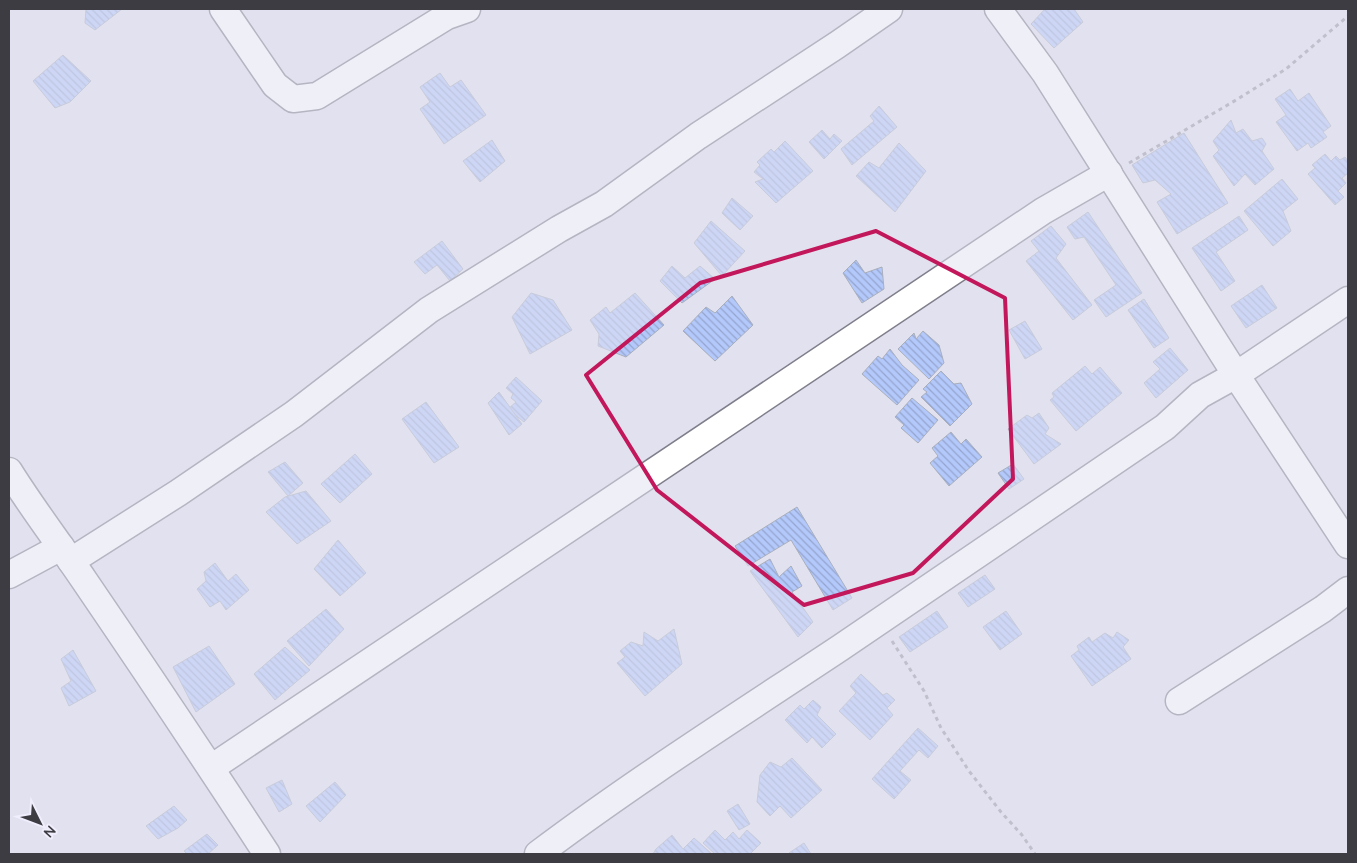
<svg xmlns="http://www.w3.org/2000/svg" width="1357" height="863" viewBox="0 0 1357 863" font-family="Quicksand,sans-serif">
<defs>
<pattern id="building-back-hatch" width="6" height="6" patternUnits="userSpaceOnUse" patternTransform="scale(1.25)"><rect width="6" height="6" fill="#b4c9fb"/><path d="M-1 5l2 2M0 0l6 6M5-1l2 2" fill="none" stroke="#94a4cd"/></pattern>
</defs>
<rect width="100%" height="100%" fill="#e2e1f0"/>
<g fill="url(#building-back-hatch)" stroke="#a9afbc">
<polygon points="86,9 122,9 95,30 85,23"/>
<polygon points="1045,9 1074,9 1083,22 1054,48 1031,24"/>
<polygon points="63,55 91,81 70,102 55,108 33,81"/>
<polygon points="440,73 450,87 461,80 486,115 444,144 420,109 430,102 420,87"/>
<polygon points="1290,89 1298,101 1309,93 1331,126 1323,132 1327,137 1311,148 1308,143 1297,151 1276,122 1286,115 1275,99"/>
<polygon points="879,106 897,127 852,165 841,149 874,121 870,116"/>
<polygon points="1231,120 1236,133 1243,129 1252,141 1262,138 1266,144 1262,151 1274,169 1255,185 1245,174 1234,186 1213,156 1219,150 1213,141"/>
<polygon points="822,130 830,139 834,134 842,141 824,159 809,142"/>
<polygon points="1184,133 1228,203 1177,234 1157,202 1171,194 1155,180 1143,183 1132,165"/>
<polygon points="492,140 505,161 480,182 463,161"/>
<polygon points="785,141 813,171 776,203 755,182 763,179 754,172 760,165 757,162 771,149 774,152"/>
<polygon points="899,143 926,171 895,212 856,176 869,162 879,168"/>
<polygon points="1325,154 1331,161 1336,156 1340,160 1345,157 1348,161 1348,173 1342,178 1346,183 1338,191 1344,197 1335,205 1308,174 1315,168 1312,165"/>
<polygon points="1282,179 1298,199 1283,211 1291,231 1273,246 1244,211"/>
<polygon points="732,198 753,216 740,230 722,213"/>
<polygon points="1088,212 1142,293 1106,317 1094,300 1116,285 1084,237 1075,239 1067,227"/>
<polygon points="1239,216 1248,230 1216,252 1235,281 1221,291 1192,248"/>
<polygon points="711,221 745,251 722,276 694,243"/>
<polygon points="1051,226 1066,244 1056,258 1092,305 1073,320 1026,261 1039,251 1031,241"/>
<polygon points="442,241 463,269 450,281 437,265 425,274 414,262"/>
<polygon points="856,260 865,273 882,267 884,289 862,303 843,273"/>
<polygon points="672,266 685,278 700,266 715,279 682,303 660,281"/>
<polygon points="1262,285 1277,308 1246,328 1231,306"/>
<polygon points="531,293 553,300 572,330 530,354 512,317"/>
<polygon points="635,293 664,325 626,357 598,346 599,334 590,320 606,307 610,313"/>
<polygon points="732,296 753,325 715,361 683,331 706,307 715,313"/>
<polygon points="1144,299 1169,338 1154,348 1128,310"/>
<polygon points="1025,321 1042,349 1025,359 1009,330"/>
<polygon points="923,331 939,345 944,363 929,379 898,349 914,333 916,339"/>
<polygon points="1170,348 1188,370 1156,398 1144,383 1160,369 1153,362"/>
<polygon points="890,349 902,365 919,380 897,405 862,374 878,356 882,359"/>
<polygon points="1085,366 1092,374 1100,367 1122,393 1076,431 1050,400 1054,397 1052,393"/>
<polygon points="941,371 954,384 961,383 972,404 950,426 921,397 927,392 923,389"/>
<polygon points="516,377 542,401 524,422 508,409 516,402 511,398 513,394 506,388"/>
<polygon points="499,392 522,424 509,435 488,403"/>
<polygon points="912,398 938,420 918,443 901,428 904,425 895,417"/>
<polygon points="426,402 459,447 434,463 402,419"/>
<polygon points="1039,413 1049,428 1045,434 1061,444 1034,464 1008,429 1027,415 1032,418"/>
<polygon points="951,432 961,444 966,439 982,457 949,486 930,463 938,456 932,448"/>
<polygon points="355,454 372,474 340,503 321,484"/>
<polygon points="285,462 303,483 288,496 268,472"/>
<polygon points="1013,464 1024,479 1009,489 998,473"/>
<polygon points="306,491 331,521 297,544 266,512 285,497"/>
<polygon points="797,507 852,598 833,610 791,540 748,566 735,546"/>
<polygon points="338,540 366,573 340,596 314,569"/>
<polygon points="770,559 779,577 791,566 802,586 792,592 813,622 798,637 750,571"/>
<polygon points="215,563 228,581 236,574 249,590 226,610 220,601 210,607 197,589 206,581 204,572"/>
<polygon points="985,575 995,589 968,607 958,593"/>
<polygon points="326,609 344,629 309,666 287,641"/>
<polygon points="937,611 948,627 910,652 899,637"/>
<polygon points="1006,611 1022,634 1000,650 983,627"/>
<polygon points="674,629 682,664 645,696 617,663 625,657 620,651 631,642 643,646 644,632 658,641"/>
<polygon points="1117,632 1129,640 1123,647 1131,659 1092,686 1071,656 1079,650 1077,646 1089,637 1092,642 1105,633 1113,638"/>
<polygon points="209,646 235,684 196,712 173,667"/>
<polygon points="285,647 310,670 275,700 254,674"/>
<polygon points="73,650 96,691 69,706 61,688 71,681 61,659"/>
<polygon points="861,674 883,695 887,693 895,700 887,708 893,715 870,740 839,711 856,693 850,686"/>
<polygon points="813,700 821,707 817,715 836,734 822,748 812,737 807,743 785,720 800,705 804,709"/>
<polygon points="918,728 938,746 928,758 919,750 900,771 911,780 894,799 872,779"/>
<polygon points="792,758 822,790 791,818 780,806 770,816 757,802 760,775 770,762 781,767"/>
<polygon points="282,780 292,804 279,812 266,788"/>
<polygon points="335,782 346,795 320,822 306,806"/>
<polygon points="738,804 750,824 739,830 727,811"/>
<polygon points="174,806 187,820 178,828 158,839 146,826"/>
<polygon points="715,830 725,840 733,832 739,839 747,830 761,843 750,854 715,854 703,843"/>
<polygon points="207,834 218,845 208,854 187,854 184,851"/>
<polygon points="672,835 683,849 694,838 712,854 653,854 656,849"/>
<polygon points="804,843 811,854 789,854 789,853"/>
</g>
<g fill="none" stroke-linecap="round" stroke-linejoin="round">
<defs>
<g id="minor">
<polyline points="223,9 275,85 293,99 317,96 447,16 467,9"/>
<polyline points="998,9 1045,73 1236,375 1348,545"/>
<path d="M9 471C32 508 59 543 84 580 146 671 207 762 267 854"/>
<polyline points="71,561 178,493 294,414 429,310 559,229 604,204 698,136 837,45 889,9"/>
<polyline points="9,575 61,547"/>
<polyline points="1179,701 1323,609 1348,590"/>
<polyline points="211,768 1043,211 1109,173"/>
<path d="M538 854C635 781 739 715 840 648 949 575 1057 501 1165 427L1200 395 1236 375 1348 300"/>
</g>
</defs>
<use href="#minor" stroke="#7f7e8b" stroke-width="29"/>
<g stroke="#9897a2" stroke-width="3" stroke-dasharray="4 4" stroke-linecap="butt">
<polyline points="1129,163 1236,100 1286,69 1348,16"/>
<polyline points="892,641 924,691 941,728 969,771 1001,812 1022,835 1035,854"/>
</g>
<use href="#minor" stroke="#fff" stroke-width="26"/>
</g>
<path d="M0 0H1357V863H0ZM876 231 1005 298 1013 479 913 573 804 605 657 490 586 375 700 283Z" fill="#e2e1f0" fill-opacity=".55" fill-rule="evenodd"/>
<path fill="none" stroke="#c2185b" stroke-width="4" stroke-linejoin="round" d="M876 231 1005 298 1013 479 913 573 804 605 657 490 586 375 700 283Z"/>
<rect width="1357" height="863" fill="none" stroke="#3d3c42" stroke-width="20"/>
<g transform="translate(40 823) rotate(132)" stroke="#f0eefd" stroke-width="4" paint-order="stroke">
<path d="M0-4L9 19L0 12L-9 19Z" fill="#3d3c42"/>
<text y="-8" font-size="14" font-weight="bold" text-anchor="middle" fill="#3d3c42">N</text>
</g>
</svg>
